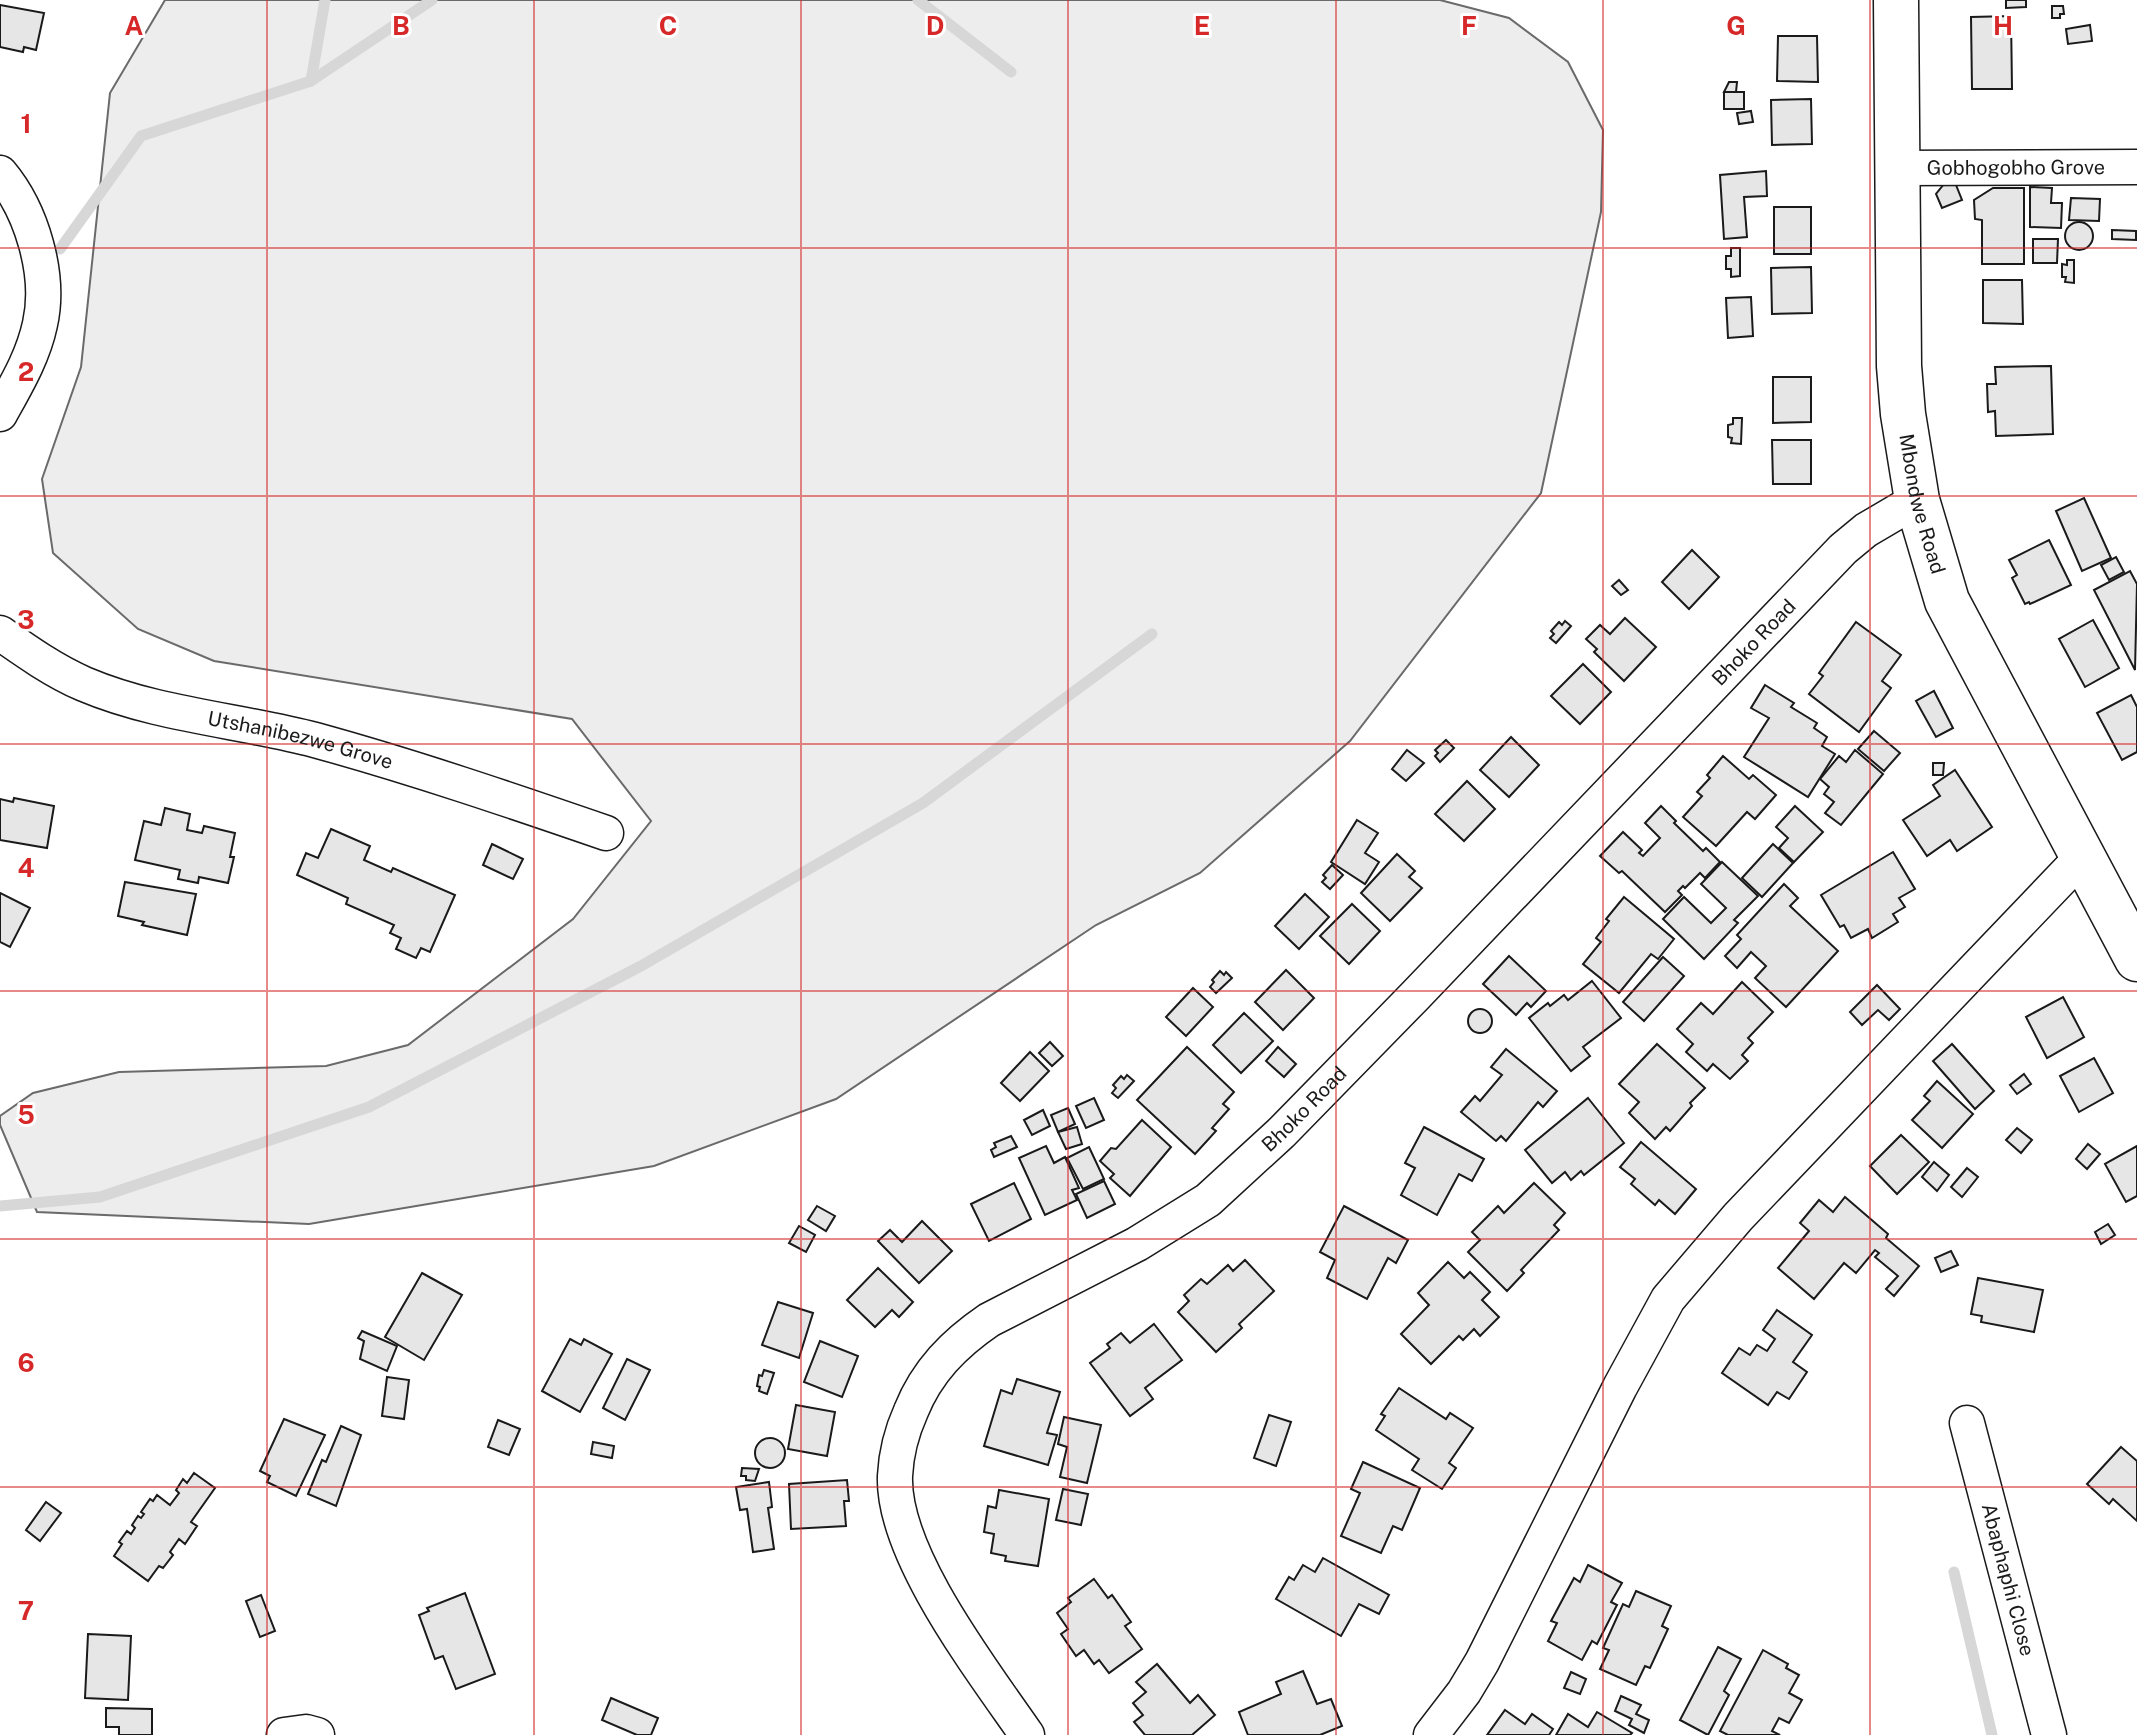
<svg xmlns="http://www.w3.org/2000/svg" width="2137" height="1735" viewBox="0 0 2137 1735" font-family="'Public Sans',sans-serif">
<rect width="100%" height="100%" fill="#fff"/>
<polygon fill="#ededed" stroke="#6a6a6a" stroke-width="2" points="165,0 1440,0 1509,18 1568,62 1603,130 1601,212 1541,493 1350,741 1200,873 1096,925 836,1099 654,1166 309,1224 37,1212 0,1125 0,1116 33,1093 119,1072 326,1066 408,1045 573,919 651,821 572,719 214,661 138,629 53,553 42,479 81,367 110,93"/>
<g fill="none" stroke-linecap="round" stroke-linejoin="round">
<g stroke="#d7d7d7" stroke-width="11">
<polyline points="918,0 1011,72"/>
<polyline points="311,81 325,0"/>
<polyline points="60,249 141,136 311,81 432,0"/>
<polyline points="0,1206 100,1197 369,1107 641,966 923,803 1152,634"/>
<polyline points="1954,1572 1992,1735"/>
</g>
</g>
<g fill="#e6e6e6" stroke="#1a1a1a" stroke-width="2">
<polygon points="2006,0 2026,0 2026,7 2006,8"/>
<polygon points="0,5 44,13 36,50 24,47 23,52 0,47"/>
<polygon points="2052,6 2063,6 2064,14 2060,14 2060,18 2052,18"/>
<polygon points="2011,16 2012,89 1972,89 1971,17"/>
<polygon points="2090,25 2092,41 2068,44 2066,29"/>
<polygon points="1778,36 1817,36 1818,82 1777,81"/>
<polygon points="1729,82 1737,82 1736,92 1724,92"/>
<rect x="1724" y="92" width="20" height="17"/>
<polygon points="1811,99 1812,144 1772,145 1771,100"/>
<polygon points="1751,111 1753,122 1739,124 1737,113"/>
<polygon points="1766,171 1767,196 1744,197 1747,237 1724,239 1720,175"/>
<polygon points="1954,180 1962,200 1942,208 1936,194 1944,184"/>
<polygon points="2030,187 2052,188 2051,203 2062,203 2061,228 2030,227"/>
<polygon points="1993,188 2024,188 2024,264 1982,264 1982,220 1975,219 1974,200"/>
<polygon points="2071,198 2100,199 2099,221 2069,220"/>
<rect x="1774" y="207" width="37" height="47"/>
<circle cx="2079" cy="236" r="14"/>
<polygon points="2112,230 2136,231 2136,240 2112,239"/>
<polygon points="2033,239 2058,239 2057,263 2033,263"/>
<polygon points="1731,248 1740,248 1740,276 1731,277 1731,269 1726,269 1726,256 1731,256"/>
<polygon points="2067,260 2074,260 2074,283 2065,282 2066,277 2062,277 2062,264 2067,265"/>
<polygon points="1811,267 1812,313 1772,314 1771,268"/>
<polygon points="1983,280 2022,280 2023,324 1983,323"/>
<polygon points="1751,297 1753,336 1728,338 1726,298"/>
<polygon points="2051,366 2053,434 1996,436 1995,411 1988,412 1987,384 1996,384 1995,367"/>
<polygon points="1773,377 1811,377 1811,422 1773,423"/>
<polygon points="1733,418 1742,418 1741,444 1731,443 1732,438 1728,437 1728,425 1733,424"/>
<polygon points="1772,440 1811,440 1811,484 1773,484"/>
<polygon points="2084,498 2111,558 2082,571 2056,511"/>
<polygon points="2049,540 2071,585 2030,604 2029,602 2025,604 2012,578 2017,575 2009,560"/>
<polygon points="1692,550 1719,577 1689,609 1662,582"/>
<polygon points="2116,557 2124,572 2109,580 2101,565"/>
<polygon points="2130,571 2137,584 2135,670 2094,590"/>
<polygon points="1619,580 1628,590 1621,595 1612,586"/>
<polygon points="1625,618 1656,647 1624,681 1594,652 1597,649 1586,639 1600,625 1610,634"/>
<polygon points="2093,620 2119,668 2085,687 2059,639"/>
<polygon points="1565,621 1571,626 1556,643 1550,638 1554,634 1551,631 1559,622 1562,625"/>
<polygon points="1856,622 1901,655 1882,681 1891,688 1859,732 1809,694 1823,676 1819,673"/>
<polygon points="1583,664 1611,692 1580,724 1551,696"/>
<polygon points="1765,685 1794,703 1791,707 1817,723 1814,728 1827,737 1822,746 1835,754 1808,797 1744,757 1769,718 1751,708"/>
<polygon points="1934,691 1953,728 1936,737 1916,701"/>
<polygon points="2131,695 2137,707 2137,752 2122,760 2097,713"/>
<polygon points="1874,731 1900,753 1884,771 1858,749"/>
<polygon points="1511,737 1539,765 1509,797 1480,770"/>
<polygon points="1446,740 1454,748 1440,762 1435,756 1438,753 1435,750"/>
<polygon points="1407,750 1424,763 1406,781 1392,769"/>
<polygon points="1855,750 1883,774 1841,825 1825,813 1834,802 1824,794 1829,787 1820,779 1839,756 1846,762"/>
<polygon points="1723,756 1749,779 1753,775 1776,795 1755,819 1747,812 1716,846 1683,817 1702,796 1697,792 1710,778 1707,775"/>
<polygon points="1933,763 1944,763 1943,775 1933,775"/>
<polygon points="1955,770 1992,827 1957,851 1950,840 1927,856 1903,820 1940,796 1933,785"/>
<polygon points="1467,781 1495,809 1464,841 1435,814"/>
<polygon points="14,798 54,806 47,848 0,840 0,799 13,802"/>
<polygon points="1661,806 1676,821 1674,823 1703,851 1706,848 1720,862 1705,878 1700,873 1685,888 1683,886 1678,891 1682,895 1665,912 1622,871 1619,873 1600,856 1623,832 1642,850 1639,853 1643,856 1660,838 1645,823"/>
<polygon points="1795,806 1823,832 1794,862 1779,848 1788,838 1776,827"/>
<polygon points="165,808 190,814 187,830 202,833 204,826 235,833 230,857 234,857 228,883 199,877 198,883 178,879 180,870 135,860 144,821 161,825"/>
<polygon points="1357,820 1378,833 1365,853 1379,862 1365,884 1331,862"/>
<polygon points="331,829 370,846 364,860 391,872 393,868 455,895 430,952 421,948 416,958 396,949 401,938 390,933 394,925 346,904 348,898 297,875 306,853 318,858"/>
<polygon points="492,844 523,859 513,879 483,865"/>
<polygon points="1773,844 1793,863 1762,897 1742,878"/>
<polygon points="1893,852 1915,889 1899,898 1905,907 1893,914 1898,922 1872,938 1868,929 1851,938 1844,925 1840,927 1821,895"/>
<polygon points="1397,854 1415,871 1409,877 1422,888 1390,921 1361,893"/>
<polygon points="1722,862 1758,896 1734,920 1738,923 1704,959 1663,919 1684,897 1711,923 1726,908 1701,884"/>
<polygon points="1332,865 1343,875 1330,889 1322,882 1326,878 1323,875"/>
<polygon points="125,882 196,894 187,935 142,925 144,922 118,916"/>
<polygon points="1784,884 1798,898 1790,906 1838,951 1786,1007 1755,978 1766,966 1751,952 1737,968 1725,956 1741,939 1737,935"/>
<polygon points="0,893 30,908 10,947 0,942"/>
<polygon points="1305,894 1329,917 1299,949 1275,926"/>
<polygon points="1624,897 1674,939 1658,959 1651,954 1619,993 1583,964 1601,942 1596,938 1609,921 1606,919"/>
<polygon points="1352,904 1380,931 1349,964 1320,936"/>
<polygon points="1509,956 1546,991 1531,1007 1527,1003 1516,1015 1483,984"/>
<polygon points="1663,957 1684,976 1644,1021 1623,1002"/>
<polygon points="1286,970 1314,998 1283,1030 1255,1002"/>
<polygon points="1220,971 1224,975 1226,972 1232,978 1216,993 1210,987 1214,982 1212,980"/>
<polygon points="1592,981 1621,1018 1583,1047 1590,1056 1571,1071 1529,1018 1548,1003 1550,1006 1564,995 1568,1000"/>
<polygon points="1742,982 1773,1012 1748,1038 1753,1043 1742,1055 1748,1061 1730,1079 1713,1064 1707,1071 1686,1052 1693,1044 1677,1029 1701,1003 1713,1014"/>
<polygon points="1877,985 1900,1009 1889,1020 1878,1010 1862,1025 1850,1012"/>
<polygon points="1193,988 1213,1007 1186,1036 1166,1017"/>
<polygon points="2063,997 2084,1037 2047,1058 2026,1017"/>
<circle cx="1480" cy="1021" r="12"/>
<polygon points="1244,1013 1273,1041 1241,1073 1213,1045"/>
<polygon points="1050,1042 1063,1056 1052,1066 1039,1053"/>
<polygon points="1657,1044 1705,1088 1690,1103 1692,1106 1670,1131 1666,1127 1655,1139 1629,1113 1639,1102 1619,1084"/>
<polygon points="1952,1044 1994,1091 1975,1109 1933,1061"/>
<polygon points="1187,1047 1234,1092 1223,1104 1229,1109 1212,1128 1216,1131 1195,1154 1137,1100"/>
<polygon points="1278,1047 1296,1064 1284,1077 1266,1061"/>
<polygon points="1506,1049 1557,1091 1543,1107 1538,1102 1506,1141 1501,1136 1496,1141 1461,1112 1475,1096 1480,1101 1502,1075 1491,1067"/>
<polygon points="1030,1052 1049,1071 1020,1101 1001,1083"/>
<polygon points="2094,1058 2113,1093 2079,1112 2060,1076"/>
<polygon points="2024,1074 2031,1084 2017,1094 2010,1085"/>
<polygon points="1127,1075 1134,1081 1118,1098 1112,1093 1116,1088 1113,1085 1121,1076 1124,1079"/>
<polygon points="1937,1081 1973,1114 1942,1148 1912,1120 1930,1101 1924,1096"/>
<polygon points="1094,1098 1104,1120 1086,1128 1076,1106"/>
<polygon points="1588,1098 1624,1143 1584,1175 1581,1171 1571,1180 1565,1172 1552,1183 1525,1150"/>
<polygon points="1068,1108 1075,1124 1058,1132 1051,1115"/>
<polygon points="1043,1110 1050,1126 1032,1135 1024,1120"/>
<polygon points="1142,1120 1171,1147 1130,1196 1110,1178 1114,1174 1100,1161 1111,1148 1116,1149"/>
<polygon points="1077,1127 1082,1144 1066,1149 1058,1132"/>
<polygon points="1424,1127 1484,1159 1472,1181 1459,1174 1437,1215 1401,1195 1415,1168 1405,1163"/>
<polygon points="2017,1128 2032,1140 2021,1153 2006,1140"/>
<polygon points="1901,1135 1929,1162 1897,1194 1870,1166"/>
<polygon points="1011,1136 1017,1147 994,1157 991,1150 996,1147 994,1143"/>
<polygon points="1641,1142 1696,1189 1675,1214 1659,1200 1655,1205 1631,1184 1635,1179 1620,1167"/>
<polygon points="2088,1144 2100,1154 2087,1169 2076,1159"/>
<polygon points="1046,1146 1054,1163 1065,1157 1079,1188 1072,1190 1077,1200 1045,1215 1019,1158"/>
<polygon points="2137,1146 2137,1196 2126,1202 2105,1164"/>
<polygon points="1089,1147 1104,1179 1083,1189 1067,1158"/>
<polygon points="1934,1162 1949,1175 1937,1191 1922,1177"/>
<polygon points="1967,1168 1978,1177 1962,1197 1951,1187"/>
<polygon points="1104,1181 1115,1204 1087,1218 1076,1194"/>
<polygon points="1014,1183 1031,1219 989,1241 971,1204"/>
<polygon points="1534,1183 1565,1213 1554,1225 1559,1230 1521,1270 1524,1273 1507,1291 1468,1252 1480,1240 1472,1232 1498,1206 1504,1213"/>
<polygon points="1845,1197 1888,1234 1886,1238 1919,1266 1894,1296 1886,1289 1898,1276 1875,1257 1879,1253 1875,1250 1856,1273 1844,1263 1814,1299 1778,1268 1809,1231 1800,1223 1819,1200 1833,1212"/>
<polygon points="817,1206 835,1216 826,1231 808,1220"/>
<polygon points="1344,1206 1408,1240 1396,1263 1388,1258 1367,1299 1327,1278 1335,1260 1320,1252"/>
<polygon points="922,1221 952,1251 919,1283 878,1241 890,1230 902,1242"/>
<polygon points="2108,1224 2115,1235 2101,1244 2095,1232"/>
<polygon points="799,1226 815,1235 806,1252 789,1243"/>
<polygon points="1951,1251 1958,1265 1941,1272 1935,1258"/>
<polygon points="1245,1260 1274,1291 1239,1324 1242,1328 1216,1352 1178,1312 1189,1301 1184,1295 1201,1279 1207,1284 1228,1265 1233,1271"/>
<polygon points="1448,1262 1464,1278 1470,1272 1490,1292 1482,1300 1499,1317 1480,1336 1474,1329 1463,1340 1459,1336 1431,1364 1401,1334 1429,1305 1418,1293"/>
<polygon points="878,1268 913,1302 899,1317 892,1310 875,1327 847,1300"/>
<polygon points="422,1273 462,1295 424,1360 385,1337"/>
<polygon points="1978,1278 2043,1290 2034,1332 1981,1322 1982,1316 1971,1314"/>
<polygon points="778,1302 813,1313 799,1358 762,1345"/>
<polygon points="1777,1310 1812,1335 1793,1362 1807,1372 1789,1399 1777,1392 1768,1405 1722,1373 1739,1348 1750,1355 1757,1345 1767,1351 1775,1339 1763,1330"/>
<polygon points="1154,1324 1182,1360 1145,1388 1153,1399 1130,1416 1090,1363 1110,1348 1107,1344 1121,1333 1130,1343"/>
<polygon points="362,1331 397,1346 387,1371 360,1359 364,1341 358,1338"/>
<polygon points="570,1339 581,1345 584,1339 612,1354 580,1412 542,1391"/>
<polygon points="820,1341 858,1356 842,1397 804,1382"/>
<polygon points="627,1359 650,1370 625,1420 603,1408"/>
<polygon points="764,1370 774,1373 767,1394 759,1391 760,1387 757,1386 759,1375 762,1376"/>
<polygon points="387,1377 409,1380 404,1419 382,1416"/>
<polygon points="1017,1379 1060,1392 1047,1433 1057,1435 1048,1465 984,1446 1001,1390 1012,1394"/>
<polygon points="1399,1388 1446,1419 1450,1413 1473,1428 1449,1463 1456,1468 1442,1489 1412,1470 1419,1459 1376,1430 1385,1416 1381,1414"/>
<polygon points="796,1405 835,1412 827,1456 788,1449"/>
<polygon points="1269,1415 1291,1422 1276,1466 1254,1458"/>
<polygon points="1064,1417 1101,1425 1087,1483 1060,1477 1067,1447 1058,1444"/>
<polygon points="284,1419 325,1435 296,1496 267,1482 270,1476 260,1471"/>
<polygon points="498,1420 520,1429 509,1455 488,1447"/>
<polygon points="341,1426 361,1435 336,1506 308,1494 322,1460 326,1462"/>
<circle cx="770" cy="1453" r="15"/>
<polygon points="593,1442 614,1446 612,1458 591,1454"/>
<polygon points="2121,1447 2137,1461 2137,1521 2113,1499 2109,1504 2087,1484"/>
<polygon points="1363,1462 1420,1488 1402,1530 1393,1526 1381,1553 1341,1536 1360,1493 1351,1489"/>
<polygon points="742,1468 759,1469 755,1481 746,1480 746,1476 741,1476"/>
<polygon points="194,1473 215,1488 191,1522 197,1526 185,1544 179,1539 170,1552 173,1555 163,1568 159,1566 148,1581 114,1556 122,1544 119,1542 127,1531 131,1534 135,1528 132,1525 138,1516 141,1518 144,1514 141,1512 150,1499 153,1501 157,1495 170,1505 179,1493 176,1490 183,1479 187,1483"/>
<polygon points="847,1480 849,1501 844,1501 846,1526 791,1529 789,1484"/>
<polygon points="769,1482 772,1507 768,1508 774,1549 753,1552 747,1509 740,1510 736,1487"/>
<polygon points="1063,1489 1088,1494 1081,1525 1056,1520"/>
<polygon points="999,1490 1049,1499 1038,1566 1005,1561 1006,1556 991,1553 994,1534 984,1532 988,1506 996,1508"/>
<polygon points="46,1502 61,1513 40,1541 26,1530"/>
<polygon points="1323,1558 1389,1595 1379,1614 1359,1604 1341,1636 1276,1599 1289,1577 1294,1580 1303,1565 1315,1572"/>
<polygon points="1588,1565 1622,1583 1611,1602 1617,1605 1597,1644 1592,1641 1582,1660 1548,1641 1557,1623 1551,1621 1574,1578 1580,1582"/>
<polygon points="1094,1579 1108,1598 1112,1595 1131,1622 1125,1626 1142,1649 1109,1673 1099,1660 1094,1664 1084,1650 1076,1656 1061,1634 1068,1629 1057,1613 1071,1602 1068,1598"/>
<polygon points="1636,1591 1671,1606 1662,1626 1668,1629 1650,1668 1645,1666 1636,1685 1600,1669 1609,1650 1603,1648 1623,1604 1629,1607"/>
<polygon points="465,1593 495,1674 456,1689 443,1656 435,1659 419,1615 429,1611 427,1608"/>
<polygon points="261,1595 275,1631 260,1637 246,1601"/>
<polygon points="88,1634 131,1636 128,1700 85,1698"/>
<polygon points="1718,1647 1741,1659 1724,1691 1729,1695 1708,1735 1680,1720"/>
<polygon points="1763,1650 1788,1664 1786,1668 1799,1675 1789,1693 1802,1700 1789,1723 1779,1718 1772,1731 1780,1735 1728,1735 1720,1731"/>
<polygon points="1157,1664 1190,1703 1198,1695 1215,1715 1192,1735 1145,1735 1134,1722 1143,1715 1133,1703 1146,1692 1136,1682"/>
<polygon points="1303,1671 1317,1704 1331,1699 1342,1726 1320,1735 1248,1735 1239,1712 1281,1694 1276,1682"/>
<polygon points="1571,1672 1586,1679 1580,1694 1564,1688"/>
<polygon points="1621,1696 1641,1705 1636,1714 1649,1720 1644,1733 1629,1725 1632,1719 1615,1711"/>
<polygon points="611,1698 658,1718 651,1735 637,1735 602,1720"/>
<polygon points="106,1708 152,1709 152,1735 119,1735 119,1727 106,1727"/>
<polygon points="1505,1710 1525,1724 1532,1714 1553,1729 1549,1735 1487,1735"/>
<polygon points="1597,1712 1632,1733 1630,1735 1556,1735 1568,1714 1588,1727"/>
</g>
<g fill="none" stroke-linecap="round" stroke-linejoin="round">
<defs>
<g id="street">
<path id="s1" d="M1896 168 2137 167"/>
<path d="M0 173C32 211 51 275 40 324 33 357 16 385 0 414"/>
<path id="s2" d="M0 633C27 652 54 671 84 684 157 715 239 720 315 740 413 767 510 800 606 833"/>
<path id="s3" d="M1967 1423 2049 1735"/>
<polyline points="284,1735 306,1732 317,1735"/>
<path id="s4" d="M1027 1735C983 1671 892 1554 895 1476 896 1454 902 1431 911 1411 927 1371 954 1344 989 1320L1137 1244 1208 1200 1281 1133 1414 997 1843 549 1866 530 1917 500"/>
<polyline points="1431,1735 1464,1692 1482,1662 1620,1387 1668,1299 1738,1217 2082,857"/>
</g>
<g id="secondary">
<path id="s5" d="M1896 0 1899 366 1903 414 1917 500 1947 601 2137 959"/>
</g>
</defs>
<use href="#street" stroke="#1a1a1a" stroke-width="37"/>
<use href="#secondary" stroke="#1a1a1a" stroke-width="47"/>
<use href="#street" stroke="#fff" stroke-width="34"/>
<use href="#secondary" stroke="#fff" stroke-width="44"/>
</g>
<path fill="none" stroke="#d62828" stroke-width="2" stroke-opacity="0.55" d="M267 0V1735M534 0V1735M801 0V1735M1068 0V1735M1336 0V1735M1603 0V1735M1870 0V1735M0 248H2137M0 496H2137M0 744H2137M0 991H2137M0 1239H2137M0 1487H2137"/>
<g text-anchor="middle" stroke-width="6" stroke-linejoin="round" paint-order="stroke">
<g font-size="20" fill="#1a1a1a" stroke="#fff">
<text dy="7" stroke="none"><textPath href="#s1" startOffset="120">Gobhogobho Grove</textPath></text>
<text dy="7" stroke="none"><textPath href="#s5" startOffset="506">Mbondwe Road</textPath></text>
<text dy="7" stroke="none"><textPath href="#s4" startOffset="1514">Bhoko Road</textPath></text>
<text dy="7" stroke="none"><textPath href="#s2" startOffset="322">Utshanibezwe Grove</textPath></text>
<text dy="7" stroke="none"><textPath href="#s4" startOffset="866">Bhoko Road</textPath></text>
<text dy="7" stroke="none"><textPath href="#s3" startOffset="162">Abaphaphi Close</textPath></text>
</g>
</g>
<g font-size="26" text-anchor="middle" font-weight="bold" fill="#d62828" stroke="#fff" stroke-width="6" stroke-linejoin="round" paint-order="stroke">
<text x="134" y="35">A</text>
<text x="401" y="35">B</text>
<text x="668" y="35">C</text>
<text x="935" y="35">D</text>
<text x="1202" y="35">E</text>
<text x="1469" y="35">F</text>
<text x="1736" y="35">G</text>
<text x="2003" y="35">H</text>
<text x="26" y="133">1</text>
<text x="26" y="381">2</text>
<text x="26" y="629">3</text>
<text x="26" y="877">4</text>
<text x="26" y="1124">5</text>
<text x="26" y="1372">6</text>
<text x="26" y="1620">7</text>
</g>
</svg>
